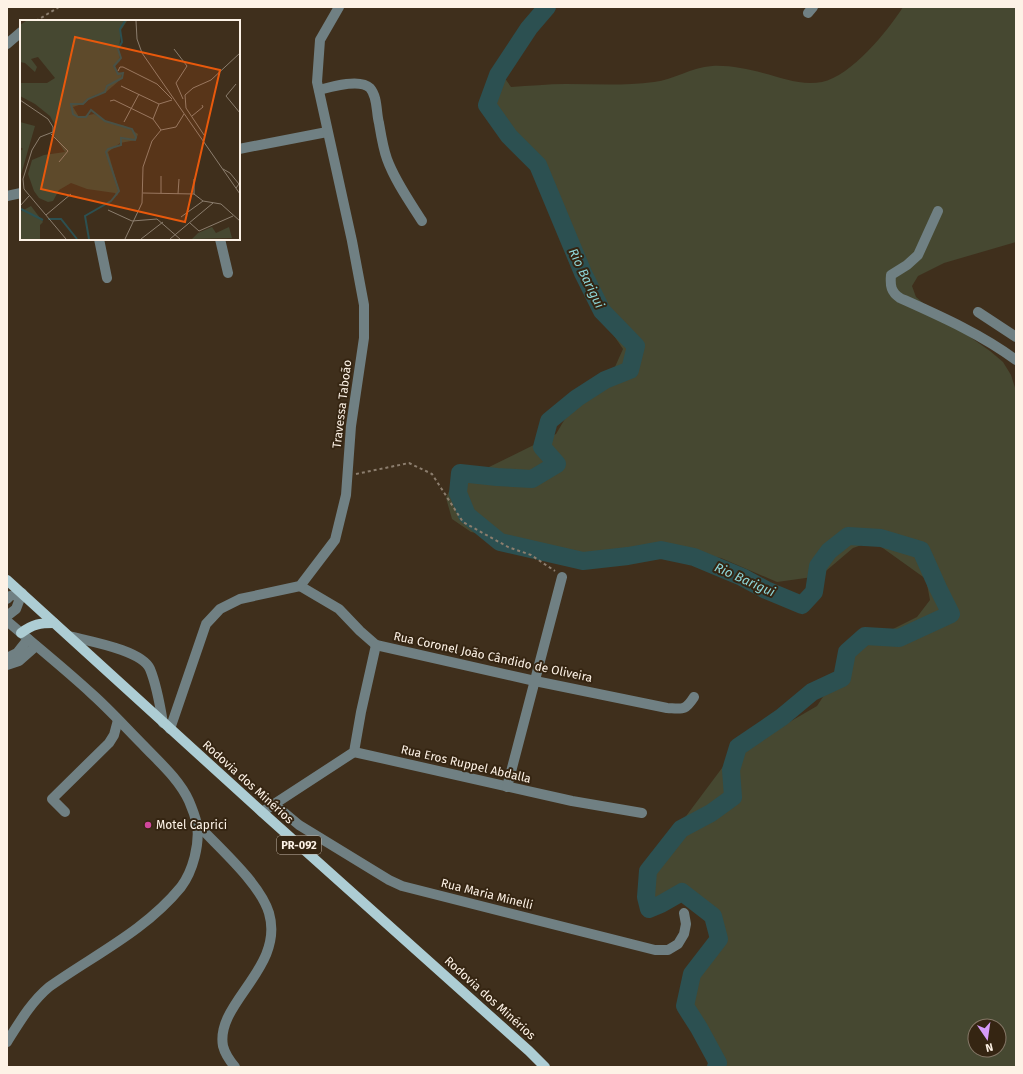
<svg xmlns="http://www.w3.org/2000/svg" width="1023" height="1074" viewBox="0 0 1023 1074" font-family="'Fira Sans',sans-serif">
<rect width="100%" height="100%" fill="#3f2f1c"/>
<path fill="#464831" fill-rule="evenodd" d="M903 7H1016V242L944 263 918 276 912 286 916 297 929 308 990 351 1003 362 1011 375 1016 391V1067H712V1057L687 1007 683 983 711 949 707 917 696 901 664 904 654 902 652 880 657 855 731 756 817 706 855 648 917 617 930 600 926 579 873 541 853 548 820 576 777 582 721 558 654 548 548 556 507 539 471 532 452 519 446 498 455 478 485 469 556 434 585 385 614 369 623 349 580 286 538 181 493 114 489 81 497 67 511 87C529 86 548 84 566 84 595 84 624 86 654 82 674 80 691 67 712 66 728 65 747 69 763 73 782 78 802 86 822 82 851 76 888 31 903 7ZM975 1026H999V1050H975Z"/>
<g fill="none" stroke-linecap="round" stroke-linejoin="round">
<polyline stroke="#2c5051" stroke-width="18" points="547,7 529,28 498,75 487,105 509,136 538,165 583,273 602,311 636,346 630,370 605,380 577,398 549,421 542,447 557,464 532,479 497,477 460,473 458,493 467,515 500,542 583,561 628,556 661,550 694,557 742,577 766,590 802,605 814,592 818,566 829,551 848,536 881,538 921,550 938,588 951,614 899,638 865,636 847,652 842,678 812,692 782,717 738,747 731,770 733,797 711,813 681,829 648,871 646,897 649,909 661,904 682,892 713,916 719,939 692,974 685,1006 699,1028 718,1063 716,1067"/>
<g stroke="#8c7e6e" stroke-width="2" stroke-dasharray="3 3" stroke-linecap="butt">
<polyline points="36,21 59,7"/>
<polyline points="356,474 409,463 432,474 463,522 508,547 531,555 555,571"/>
</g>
<g stroke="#708083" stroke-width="10">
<polyline points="808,13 813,7"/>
<polyline points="7,44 21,32"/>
<path d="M319 90C330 87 360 78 370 88 378 97 376 113 379 123 381 135 383 148 387 159 395 181 410 202 422 221"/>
<polyline points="239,149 327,132"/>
<polyline points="7,196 21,193"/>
<path d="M938 211 918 255 907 265 891 275C890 286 891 292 900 298 940 316 981 334 1016 360"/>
<polyline points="99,239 107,278"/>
<polyline points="220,239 228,273"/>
<polyline points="978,312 1016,337"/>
<path d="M300 586 339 609 360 631 376 645 535 681 667 708C683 709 685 711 694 697"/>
<polyline points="7,599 10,596 22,593 16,609 7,616"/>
<path d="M7 621C35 645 65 669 92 694 110 710 126 728 143 745 159 762 179 779 189 801 192 808 195 816 197 824 200 844 193 871 181 887 145 931 94 955 49 987 31 1002 19 1023 7 1042"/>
<path d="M69 636C88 641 142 650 150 669 157 686 160 705 163 723"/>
<polyline points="7,658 17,653 28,639"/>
<polyline points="7,665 19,661 36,646"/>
<polyline points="170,729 206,624 220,609 240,599 300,586 335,540 346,495 351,426 364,338 364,305 352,241 317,82 320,40 339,7"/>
<polyline points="354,752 572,801 642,813"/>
<polyline points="507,787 562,577"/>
<polyline points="275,805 299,825 389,880 402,886 655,950 668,950 678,944 684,934 686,924 684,913"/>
<polyline points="65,812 52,799 109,743 114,735 118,720"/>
<polyline points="262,812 354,752 361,712 376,645"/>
<path d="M197 824C218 847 260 883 269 913 285 968 215 1003 223 1046 225 1054 230 1061 235 1067"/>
</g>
<g stroke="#adcdd4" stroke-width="10">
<polyline points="7,580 262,812 529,1051 545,1067"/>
<path d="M21 633C33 624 40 623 54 623"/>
</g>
</g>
<circle fill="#d1479c" stroke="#352512" stroke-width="1.5" cx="148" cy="825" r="4"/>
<g text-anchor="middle" stroke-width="4" stroke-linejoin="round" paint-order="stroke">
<rect fill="#352512" stroke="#c1b4a6" stroke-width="1" x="277" y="836" width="44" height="18" rx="3"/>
<g font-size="11" font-weight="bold" fill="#fdf2e6">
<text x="299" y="849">PR-092</text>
</g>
<g font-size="12" fill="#fdf2e6" stroke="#352512">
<text transform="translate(342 404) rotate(-83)" y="4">Travessa Taboão</text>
<text transform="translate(493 657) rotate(12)" y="4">Rua Coronel João Cândido de Oliveira</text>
<text transform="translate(466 764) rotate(13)" y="4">Rua Eros Ruppel Abdalla</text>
<text transform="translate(248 782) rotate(42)" y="4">Rodovia dos Minérios</text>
<text transform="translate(487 894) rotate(14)" y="4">Rua Maria Minelli</text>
<text transform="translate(490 998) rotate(42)" y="4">Rodovia dos Minérios</text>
</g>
<g font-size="12" fill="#fdf2e6" stroke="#352512" text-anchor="start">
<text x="156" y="829">Motel Caprici</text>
</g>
<g font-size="13" font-style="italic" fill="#8ed6d8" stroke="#352512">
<text transform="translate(587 278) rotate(64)" y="5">Rio Barigui</text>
<text transform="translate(745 579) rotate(24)" y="5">Rio Barigui</text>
</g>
</g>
<g transform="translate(20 20)">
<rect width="220" height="220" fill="#3f2f1c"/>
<path d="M6 1H107L101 10 99 30 100 41 95 45 96 52 102 53 100 60 86 72 73 76 65 83 53 87 59 97 74 94 90 103 105 106 118 114 116 120 100 123 88 132 99 170 97 176 95 173 67 169 51 163 39 170 33 181 28 182 19 178 14 171 8 154 12 140 24 135 45 132 34 116 35 105 30 96 15 84 0 76V63H27L35 58 18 37 11 39 17 47 15 52 5 43 0 42V5ZM0 102 15 106 0 158V131L3 129 0 127ZM11 186 23 202 20 205V219H0V192ZM192 207 196 213 209 207 212 218 172 219 178 213Z" fill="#464831"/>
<path fill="none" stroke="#2c5051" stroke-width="2" d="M1 189 23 200M28 199H41L57 219M69 219 65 196 91 181 99 171 86 132 88 129 101 125V118L115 120 116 117 112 109 85 101 71 90 66 97H58L53 94 51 84H63L68 79 85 72 87 66 102 58 103 53 98 54 94 46 101 38 98 29 102 22 100 9 105 1"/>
<path fill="none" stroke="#8b7d6d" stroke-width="1" d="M116 1 117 19 122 33 220 174M154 29 167 46 156 63 163 79M98 51 100 47H103L137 64 152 79M216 64 206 76 220 93M101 66 139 84M0 80 28 99 33 107V112L20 117 12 130 3 159 4 169 46 219M90 81 94 80 133 99 141 110M172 96 183 87 182 85M133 99 139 84 152 80M104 102 119 74M31 114 48 131 39 142M184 115 166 88 165 75 173 68 191 60 220 33M203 149 210 153 219 164 216 168M123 173 174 174 183 181M141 173V156M158 174 159 159M174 174V159M0 186 9 176M88 190 112 201 137 199 160 219M26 195 51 174M161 197 183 181 201 184 220 201M170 203 179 211 213 196M105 219 122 183 123 147 132 121 141 110 156 107 164 94M121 219 143 202M150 219 193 183"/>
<path fill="#e8590c" fill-opacity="0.15" stroke="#e8590c" stroke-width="2" d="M55 17 200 50 165 202 21 169Z"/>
<rect width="220" height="220" fill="none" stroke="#fdf2e6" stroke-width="2"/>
</g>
<rect width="1023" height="1074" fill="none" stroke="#fdf2e6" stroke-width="16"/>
<g transform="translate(987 1038) rotate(167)"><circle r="19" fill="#352512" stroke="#857767"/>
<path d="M0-3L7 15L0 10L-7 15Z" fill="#d69bf9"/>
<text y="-6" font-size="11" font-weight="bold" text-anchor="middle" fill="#fdf2e6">N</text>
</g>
</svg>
